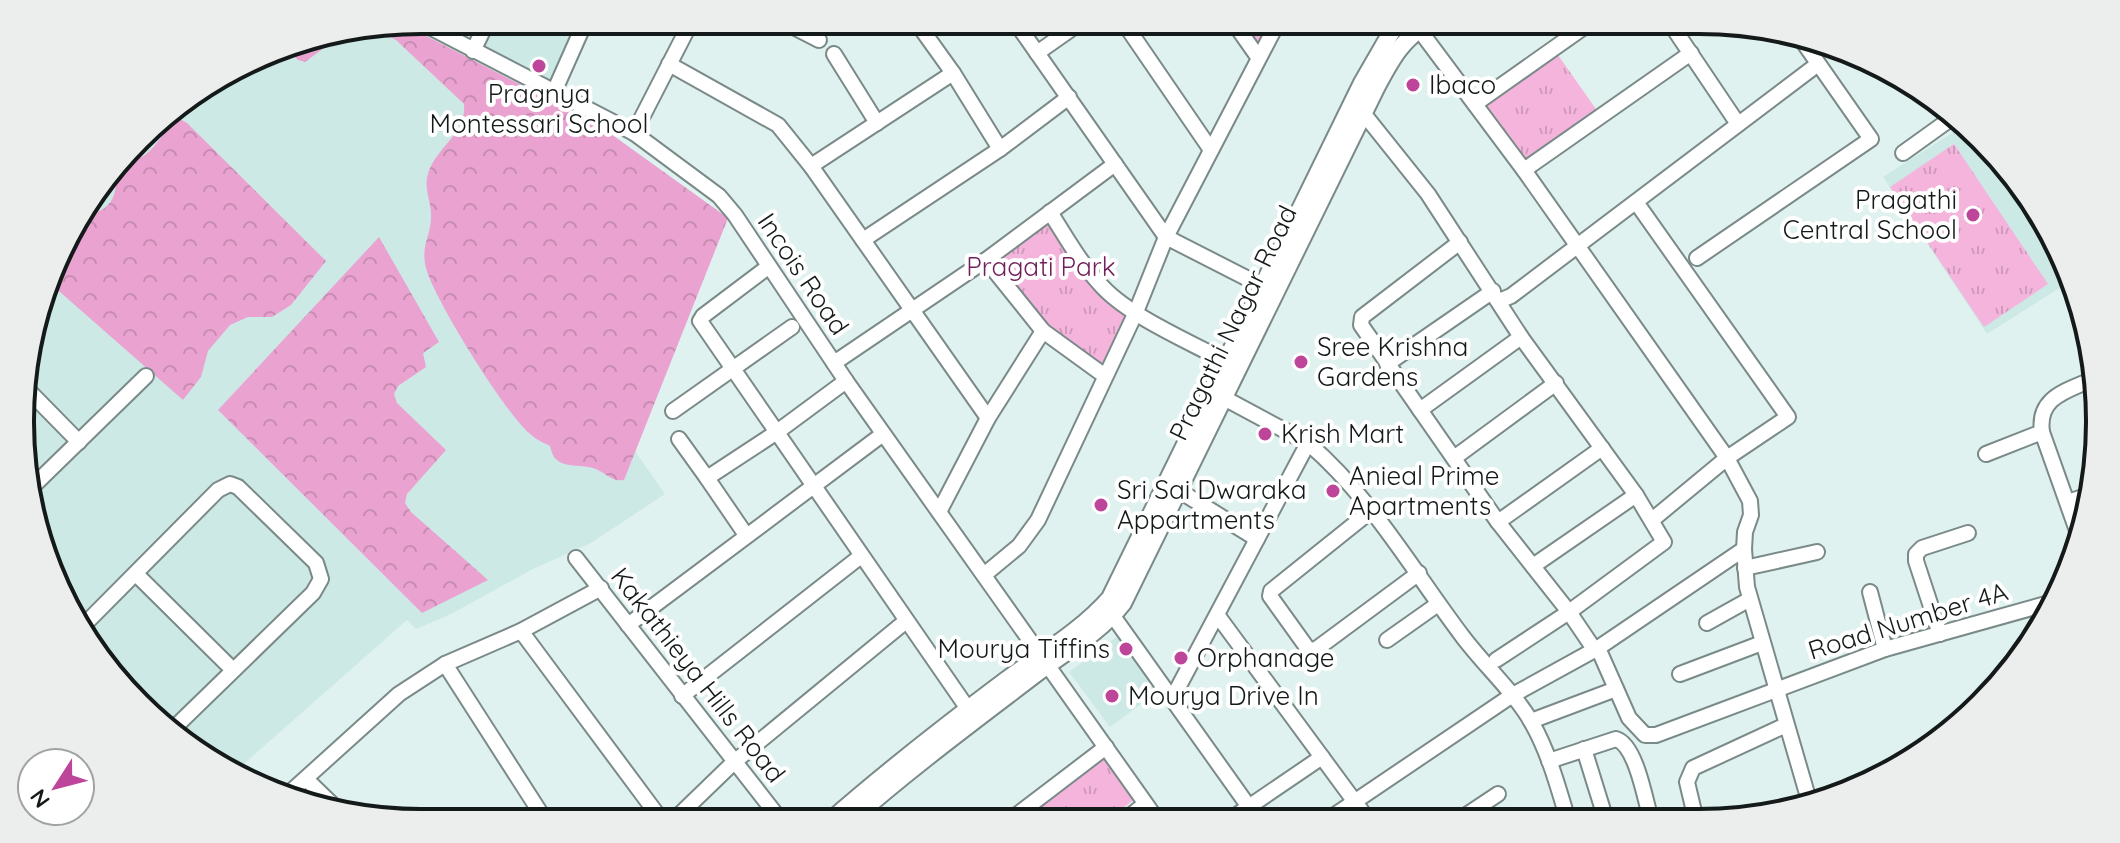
<svg xmlns="http://www.w3.org/2000/svg" width="2120" height="843" viewBox="0 0 2120 843" font-family="Quicksand,sans-serif">
<defs>
<pattern id="grass-tufts" width="24" height="20" patternUnits="userSpaceOnUse" patternTransform="scale(2)"><rect width="24" height="20" fill="#f4b4dc"/><path d="M3 7l-1-3M5 7V3M7 7l1-3M15 17l-1-3M17 17v-4M19 17l1-3" fill="none" stroke="#d09abc"/></pattern>
<pattern id="forest-crowns" width="20" height="18" patternUnits="userSpaceOnUse" patternTransform="scale(2)"><rect width="20" height="18" fill="#eaa3d0"/><path d="M2 6a3 3 0 1 1 6 0M12 15a3 3 0 1 1 6 0" fill="none" stroke="#c88cb2"/></pattern>
</defs>
<rect width="100%" height="100%" fill="#e0f2f0"/>
<g fill="#cde9e6">
<polygon points="495,20 582,20 553,83 482,49"/>
<polygon points="401,23 597,124 728,218 635,451 665,494 591,543 533,569 451,614 416,629 407,620 236,771 177,740 87,644 28,500 24,369 74,221 157,119 292,41"/>
<polygon points="1966,124 2058,244 2069,282 1987,334 1883,177"/>
<polygon points="1122,633 1163,688 1110,727 1069,672"/>
</g>
<g fill="url(#grass-tufts)">
<polygon points="1241,20 1274,20 1260,46"/>
<polygon points="1558,55 1598,112 1525,163 1485,106"/>
<polygon points="1954,144 2048,284 1984,327 1890,187"/>
<polygon points="1048,220 1129,311 1105,364 1101,367 1096,366 1046,324 992,257"/>
<polygon points="1105,753 1138,797 1105,821 1012,821"/>
</g>
<g fill="url(#forest-crowns)">
<path d="M401 23 597 124 728 218 624 480C610 482 606 472 593 468 575 463 555 471 550 446 542 442 535 439 529 433 504 411 434 299 426 268 420 245 432 235 431 214 431 202 425 191 427 178 432 149 467 135 464 104L396 40 375 28Z"/>
<polygon points="344,33 305,62 298,60 284,46 292,41"/>
<path d="M180 119 187 123 326 261 291 305 272 317H248L230 325 208 351 201 377 183 400 52 285 74 221 82 211C87 211 92 213 96 212 113 208 120 187 113 173L125 159C152 165 159 130 180 119Z"/>
<polygon points="379,237 439,342 423,353 426,367 398,386 394,394 397,403 446,450 407,494 405,503 411,512 488,580 422,613 218,410"/>
</g>
<g fill="none" stroke-linecap="round" stroke-linejoin="round">
<defs>
<g id="minor">
<polyline points="780,20 819,40"/>
<polyline points="915,20 953,73 1000,149"/>
<polyline points="1014,20 1166,237 1262,286"/>
<polyline points="1122,20 1211,150"/>
<polyline points="1232,20 1258,57"/>
<polyline points="1412,20 1524,170 1727,458 1750,501 1751,515 1745,532 1744,549 1747,587 1810,804"/>
<polyline points="1668,20 1738,124"/>
<polyline points="418,21 634,133 719,196 735,215 846,381 1158,821"/>
<polyline points="473,51 488,20"/>
<polyline points="1037,53 1084,20"/>
<polyline points="834,54 877,123"/>
<polyline points="669,64 778,125 811,166 988,418"/>
<polyline points="554,92 586,20"/>
<polyline points="1475,104 1594,20"/>
<polyline points="1364,114 1428,194 1521,337 1636,495 1664,542 1569,612 1496,660"/>
<polyline points="634,133 692,20"/>
<polyline points="1903,153 1956,115"/>
<polyline points="811,166 953,73"/>
<polyline points="1524,170 1691,53"/>
<polyline points="1636,202 1788,417 1727,458 1652,520"/>
<path d="M1050 212C1065 236 1080 262 1099 283 1126 315 1188 341 1225 361"/>
<polyline points="863,240 1000,149 1069,97"/>
<polyline points="1460,242 1362,317 1361,325 1498,522 1569,612 1594,649"/>
<polyline points="1697,258 1871,139 1799,36"/>
<polyline points="986,260 1043,331 1105,376"/>
<polyline points="768,267 703,316 700,321 968,709"/>
<polyline points="1499,301 1511,296 1818,64"/>
<polyline points="834,363 986,260 1115,164"/>
<polyline points="1387,364 1493,291"/>
<polyline points="24,386 79,442"/>
<polyline points="1420,410 1521,337"/>
<polyline points="673,411 792,327"/>
<polyline points="679,439 707,478 777,432 846,381"/>
<path d="M1308 443C1372 498 1413 571 1463 637 1484 665 1515 693 1532 723 1549 753 1558 787 1568 820"/>
<polyline points="1986,454 2042,432"/>
<polyline points="1454,458 1556,383"/>
<polyline points="707,478 746,535"/>
<polyline points="1178,490 1257,539"/>
<polyline points="28,491 146,376"/>
<polyline points="2068,502 2086,496"/>
<polyline points="1372,510 1271,591 1270,596 1308,649 1315,650 1419,573"/>
<polyline points="939,512 988,418 1043,331"/>
<polyline points="1498,522 1602,448"/>
<path d="M2080 539 2042 432C2037 396 2068 391 2095 378"/>
<polyline points="576,558 782,822"/>
<polyline points="1533,566 1636,495"/>
<polyline points="1745,568 1817,552"/>
<polyline points="136,574 233,670"/>
<polyline points="984,575 1019,546 1038,520 1136,312 1166,237 1279,20"/>
<polyline points="1870,592 1885,649"/>
<polyline points="1113,616 1259,821"/>
<polyline points="1218,616 1369,821"/>
<polyline points="1707,623 1750,599"/>
<polyline points="628,625 883,434"/>
<polyline points="81,628 218,490 230,484 238,487 316,563 321,579 313,593 170,732"/>
<polyline points="521,631 663,822"/>
<polyline points="1940,634 1916,561 1916,554 1922,548 1968,533"/>
<polyline points="1387,640 1438,604"/>
<polyline points="1598,648 1629,718 1645,735 1656,735 1885,649 2053,602"/>
<polyline points="445,664 547,823"/>
<polyline points="1680,674 1762,643"/>
<polyline points="682,696 861,556"/>
<polyline points="1172,699 1308,443 1224,398"/>
<polyline points="1531,721 1616,689"/>
<polyline points="1584,749 1606,820"/>
<path d="M1549 761 1616 739C1636 745 1645 799 1651 820"/>
<polyline points="306,779 337,809"/>
<polyline points="285,797 399,694 445,664 521,631 601,588"/>
<polyline points="1459,820 1498,794"/>
<polyline points="1696,820 1687,782 1693,768 1786,725"/>
<polyline points="1009,821 1106,747"/>
<polyline points="1124,821 1145,804"/>
<polyline points="1228,821 1322,757"/>
<polyline points="1326,821 1511,696 1598,648 1744,549"/>
<polyline points="672,822 733,763 906,621"/>
</g>
<g id="major">
<path d="M829 822C886 772 945 726 1005 681 1041 654 1080 632 1110 598L1362 83 1392 31 1403 20"/>
<path d="M849 822C908 770 970 724 1033 676 1064 652 1098 635 1123 603L1377 86C1394 54 1401 42 1431 20"/>
</g>
</defs>
<use href="#minor" stroke="#7a8a88" stroke-width="18"/>
<use href="#major" stroke="#7a8a88" stroke-width="20"/>
<use href="#minor" stroke="#fff" stroke-width="14"/>
<use href="#major" stroke="#fff" stroke-width="16"/>
</g>
<g fill="#be469a" stroke="#fff" stroke-width="3">
<circle cx="539" cy="66" r="8"/>
<circle cx="1413" cy="85" r="8"/>
<circle cx="1973" cy="215" r="8"/>
<circle cx="1301" cy="362" r="8"/>
<circle cx="1265" cy="434" r="8"/>
<circle cx="1333" cy="491" r="8"/>
<circle cx="1101" cy="505" r="8"/>
<circle cx="1126" cy="649" r="8"/>
<circle cx="1181" cy="658" r="8"/>
<circle cx="1112" cy="696" r="8"/>
</g>
<g text-anchor="middle" stroke-width="8" stroke-linejoin="round" paint-order="stroke">
<g font-size="26" fill="#141a19" stroke="#fff" text-anchor="start">
<text x="1429" y="94">Ibaco</text>
<text x="539" y="103" text-anchor="middle">Pragnya<tspan x="539" dy="30">Montessari School</tspan></text>
<text x="1957" y="209" text-anchor="end">Pragathi<tspan x="1957" dy="30">Central School</tspan></text>
<text x="1317" y="356">Sree Krishna<tspan x="1317" dy="30">Gardens</tspan></text>
<text x="1281" y="443">Krish Mart</text>
<text x="1349" y="485">Anieal Prime<tspan x="1349" dy="30">Apartments</tspan></text>
<text x="1117" y="499">Sri Sai Dwaraka<tspan x="1117" dy="30">Appartments</tspan></text>
<text x="1110" y="658" text-anchor="end">Mourya Tiffins</text>
<text x="1197" y="667">Orphanage</text>
<text x="1128" y="705">Mourya Drive In</text>
</g>
<g font-size="26" fill="#711f5a" stroke="#fff">
<text x="1041" y="276">Pragati Park</text>
</g>
<g font-size="26" fill="#141a19" stroke="#fff">
<text transform="translate(803 274) rotate(56)" y="9">Incois Road</text>
<text transform="translate(1233 323) rotate(-64)" y="9">Pragathi Nagar Road</text>
<text transform="translate(1908 621) rotate(-17)" y="9">Road Number 4A</text>
<text transform="translate(698 675) rotate(52)" y="9">Kakathieya Hills Road</text>
</g>
</g>
<path d="M0 0H2120V843H0ZM421 34H1699A387 387 0 0 1 2086 421V422A387 387 0 0 1 1699 809H421A387 387 0 0 1 34 422V421A387 387 0 0 1 421 34Z" fill="#eceded" fill-rule="evenodd"/>
<path fill="none" stroke="#141a19" stroke-width="4" d="M421 34H1699A387 387 0 0 1 2086 421V422A387 387 0 0 1 1699 809H421A387 387 0 0 1 34 422V421A387 387 0 0 1 421 34Z"/>
<g transform="translate(56 787) rotate(234)"><circle r="38" fill="#ffffff" stroke="#a1a3a3" stroke-width="2"/>
<path d="M0-6L14 30L0 20L-14 30Z" fill="#be469a"/>
<text y="-12" font-size="22" font-weight="bold" text-anchor="middle" fill="#141a19">N</text>
</g>
</svg>
